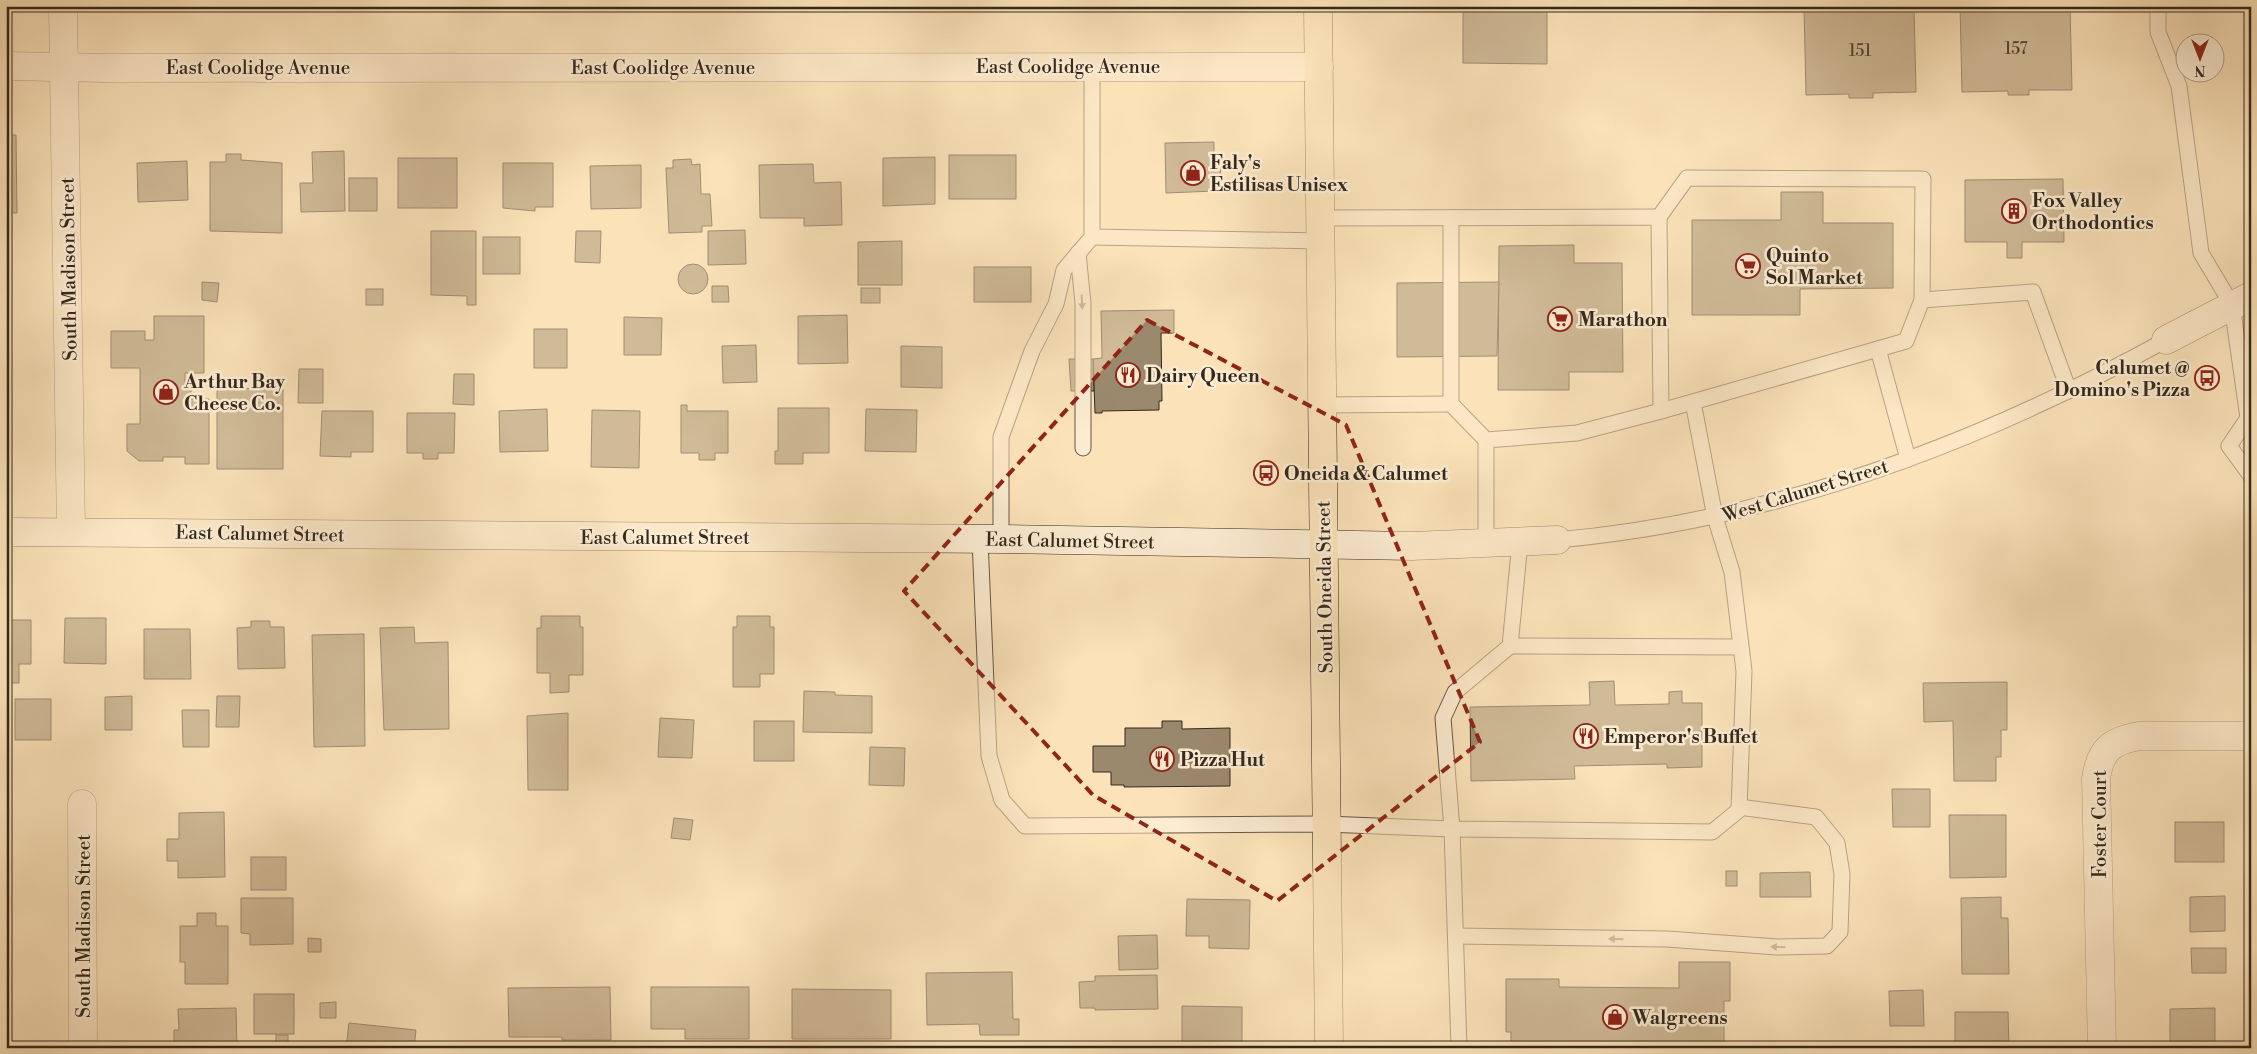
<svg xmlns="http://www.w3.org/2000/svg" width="2257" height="1054" viewBox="0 0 2257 1054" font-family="'Libre Bodoni',serif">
<rect width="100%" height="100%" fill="#fbe2b9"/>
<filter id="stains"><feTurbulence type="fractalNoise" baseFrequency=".004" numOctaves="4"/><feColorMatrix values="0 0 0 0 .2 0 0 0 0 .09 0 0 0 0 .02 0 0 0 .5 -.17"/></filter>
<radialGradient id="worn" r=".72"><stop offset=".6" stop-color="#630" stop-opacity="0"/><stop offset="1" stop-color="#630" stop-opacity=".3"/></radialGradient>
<g fill="#9b896e" stroke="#34291d">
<polygon points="702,6 734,6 734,8 702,7"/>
<rect x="787" y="6" width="33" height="2"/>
<rect x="898" y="6" width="36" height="1"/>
<polygon points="1463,6 1547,6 1547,64 1463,63"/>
<polygon points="1914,6 1916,92 1873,93 1873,98 1849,98 1849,94 1806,95 1804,8"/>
<polygon points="1960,6 2070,6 2072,90 2029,90 2029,95 2008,95 2008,91 1962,92"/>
<polygon points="6,135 16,135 17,213 6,213"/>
<polygon points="1214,142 1214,161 1220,161 1221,184 1215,184 1215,191 1166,193 1165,143"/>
<polygon points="344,151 345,211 301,212 300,183 313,183 312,152"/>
<polygon points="226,154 241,154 241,160 282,163 282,233 210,231 210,162 226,162"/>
<rect x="949" y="155" width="67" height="44"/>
<polygon points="935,157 935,204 883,206 883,158"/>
<rect x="398" y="158" width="59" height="50"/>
<polygon points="691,159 692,165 700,164 701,194 710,194 712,226 702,226 702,232 669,233 666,168 673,168 673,160"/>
<polygon points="187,161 188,200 138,202 137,163"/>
<polygon points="503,163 553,163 553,207 535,207 535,211 503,208"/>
<polygon points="813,164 814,183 841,182 842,225 804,226 804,218 760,218 759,165"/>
<polygon points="641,165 641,208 591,209 590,166"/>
<rect x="349" y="178" width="28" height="33"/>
<polygon points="2063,179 2064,242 2022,242 2022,258 2007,258 2007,242 1965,242 1965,180"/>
<polygon points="1781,192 1823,192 1823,223 1893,223 1893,288 1800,289 1800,315 1692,315 1692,220 1781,220"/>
<polygon points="745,230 746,264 708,265 708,231"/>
<polygon points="431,231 476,231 476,305 467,305 467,296 431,295"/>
<polygon points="576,231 601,231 600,263 575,262"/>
<rect x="483" y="237" width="37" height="37"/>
<polygon points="902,241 902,285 858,285 858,242"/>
<polygon points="1574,245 1574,263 1622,263 1623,372 1569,372 1569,390 1498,390 1499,246"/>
<circle cx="693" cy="279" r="15"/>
<rect x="974" y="267" width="57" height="35"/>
<polygon points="202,282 219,283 217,302 202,300"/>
<polygon points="1499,282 1497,356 1397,357 1397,283"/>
<polygon points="712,286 728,286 729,302 712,302"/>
<rect x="861" y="288" width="19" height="15"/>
<rect x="366" y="289" width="17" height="16"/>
<polygon points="1174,310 1174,333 1161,333 1162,401 1159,401 1159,410 1102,411 1102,413 1095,413 1093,359 1102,358 1101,311"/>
<polygon points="847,315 848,363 798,364 798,316"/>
<polygon points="154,316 204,316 204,373 185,373 185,386 191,386 191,399 209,399 209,464 185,464 185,457 163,457 163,461 139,461 127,451 127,424 140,424 140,368 111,368 111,331 145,331 145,340 154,340"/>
<polygon points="624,317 662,318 661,355 624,355"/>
<rect x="534" y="329" width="33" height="39"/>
<polygon points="756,345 757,382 723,383 722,346"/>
<polygon points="901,346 942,347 942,388 901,387"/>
<polygon points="1069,359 1093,359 1094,391 1071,391"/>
<polygon points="299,369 323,369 323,403 298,403"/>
<polygon points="454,374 474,374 474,405 453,404"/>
<polygon points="217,388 283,389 283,469 217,469"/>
<polygon points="681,405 687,405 687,411 728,411 728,453 715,453 715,460 699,460 699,453 681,453"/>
<polygon points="778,408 829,408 829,453 803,453 803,464 775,464 775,451 778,451"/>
<polygon points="547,409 548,451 500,452 499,411"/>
<polygon points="866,409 917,410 916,452 865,451"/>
<polygon points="592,410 640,411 639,468 591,467"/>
<polygon points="322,411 373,411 373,452 351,452 351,457 320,456"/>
<polygon points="407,413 455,413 454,453 438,453 438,459 423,459 423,453 407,453"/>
<polygon points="541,616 580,616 580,627 583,627 583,675 569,675 569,692 550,693 550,673 537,673 537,628 541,628"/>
<polygon points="737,616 770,616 770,627 774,627 774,674 760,674 760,687 733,687 733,627 737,627"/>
<polygon points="65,618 106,618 106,664 64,663"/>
<polygon points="6,620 31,620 31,664 19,664 19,683 6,683"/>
<polygon points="251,621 270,621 270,627 284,627 285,668 238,669 237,628 251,627"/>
<polygon points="414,627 415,643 448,642 449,729 384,730 380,628"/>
<polygon points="144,629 190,629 191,679 144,679"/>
<polygon points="364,634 365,746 314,747 312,635"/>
<polygon points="1614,681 1615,705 1669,704 1669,692 1682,691 1682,703 1702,703 1702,767 1667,768 1667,764 1574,766 1575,779 1471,781 1470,707 1590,705 1589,682"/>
<polygon points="2007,682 2007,730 2001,730 2001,757 1996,757 1996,781 1954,781 1953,721 1924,722 1923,683"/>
<polygon points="804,691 835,692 835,695 872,696 872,733 803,732"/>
<polygon points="132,696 132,730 105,730 105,697"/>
<polygon points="217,696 240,696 239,727 216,727"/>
<rect x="15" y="699" width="36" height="41"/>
<polygon points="182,710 209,710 209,747 183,747"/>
<polygon points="568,713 568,790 528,790 527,716"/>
<polygon points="660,718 694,720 692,758 658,757"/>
<rect x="754" y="721" width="40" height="40"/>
<polygon points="1162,721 1182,721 1182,729 1230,728 1230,786 1124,787 1124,785 1111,785 1111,772 1093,772 1093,746 1125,746 1125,728 1162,728"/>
<polygon points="870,747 905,748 904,786 869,785"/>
<polygon points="1892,789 1930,789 1930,827 1893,827"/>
<polygon points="224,812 225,877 178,878 178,861 167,861 167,839 179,839 179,813"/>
<polygon points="1949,815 2006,815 2006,877 1950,878"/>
<polygon points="674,818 693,820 690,840 671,838"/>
<rect x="2175" y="822" width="49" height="40"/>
<rect x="251" y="857" width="35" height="33"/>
<rect x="1726" y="871" width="11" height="15"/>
<polygon points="1810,872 1811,897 1760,897 1760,873"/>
<polygon points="2225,896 2225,931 2190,932 2190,897"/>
<polygon points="2001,897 2001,918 2008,918 2009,974 1962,974 1961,898"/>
<polygon points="241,898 293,898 293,944 250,945 250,934 241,933"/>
<polygon points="1187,899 1250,900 1249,949 1209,948 1209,936 1186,936"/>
<polygon points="197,913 216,913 216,926 228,926 228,984 185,984 185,962 180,962 180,926 197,926"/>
<polygon points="1157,935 1158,969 1119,970 1118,936"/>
<polygon points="308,938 321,939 321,952 308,952"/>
<polygon points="2191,948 2226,948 2226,973 2192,973"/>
<polygon points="1679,962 1730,962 1730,1001 1724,1001 1724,1048 1511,1048 1511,1032 1506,1032 1506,979 1559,979 1559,987 1679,988"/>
<polygon points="1012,972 1013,1019 1019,1019 1019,1035 980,1035 979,1024 927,1025 926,973"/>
<polygon points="1157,975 1158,1009 1095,1010 1095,1008 1080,1008 1079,982 1095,981 1095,976"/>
<polygon points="610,987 611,1040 562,1040 562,1037 509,1037 508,988"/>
<polygon points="651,987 749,987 749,1039 685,1039 685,1029 651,1029"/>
<polygon points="792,989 891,990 891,1039 792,1039"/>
<polygon points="1923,990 1924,1026 1890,1026 1889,991"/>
<rect x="254" y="994" width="40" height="40"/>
<polygon points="336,1002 336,1018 320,1018 320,1003"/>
<polygon points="1182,1006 1242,1007 1242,1046 1182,1046"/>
<polygon points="236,1008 237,1048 174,1048 174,1030 179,1030 178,1009"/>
<polygon points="2215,1008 2215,1048 2170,1048 2170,1009"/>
<polygon points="1955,1012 2008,1012 2009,1046 1955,1048"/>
<polygon points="349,1023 416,1030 414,1048 346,1048"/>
<rect x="276" y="1035" width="12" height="13"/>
</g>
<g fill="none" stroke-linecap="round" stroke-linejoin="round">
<defs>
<g id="service">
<polyline points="2158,6 2158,32 2179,86 2201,253 2232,305 2248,418 2229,446 2251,476"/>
<polyline points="1320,218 1659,217 1661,411"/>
<polyline points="1451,218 1451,404 1486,440 1577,433 1661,411 1906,341 1922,300 1923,179 1687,178 1659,217"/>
<polyline points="1092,237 1321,241"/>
<polyline points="1078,253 1083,303 1083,448"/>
<polyline points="1922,300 2033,292 2069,391"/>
<polyline points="1878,349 1908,459"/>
<polyline points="1322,405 1451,404"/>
<polyline points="1486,440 1486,544"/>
<polyline points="980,539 989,756 1002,800 1025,826 1326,824 1452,829 1712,832 1739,810 1744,671 1732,572 1715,517 1693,402"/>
<polyline points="1001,539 1001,437 1032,351 1056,304 1064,270 1092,237 1092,66"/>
<path d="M1557 540C1771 521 1978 444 2166 340"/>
<polyline points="1510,646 1741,647"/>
<polyline points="1456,936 1667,939 1777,947 1827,946 1840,932 1842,874 1837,843 1816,817 1739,807"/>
<polyline points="1459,1048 1452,829 1443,718 1455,692 1510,646 1520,542"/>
</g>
<g id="minor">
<polyline points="63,6 71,531"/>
<polyline points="6,66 106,68 1319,67"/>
<polyline points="82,804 83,1048"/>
<path d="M2102 1048 2096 779C2100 750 2111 741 2139 736H2251"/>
</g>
<g id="secondary">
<polyline points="2166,340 2251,296"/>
<polyline points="6,532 1001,539 1412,546 1557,540"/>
</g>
<polyline id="primary" points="1318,6 1329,1048"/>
</defs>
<use href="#service" stroke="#665744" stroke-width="17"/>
<use href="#minor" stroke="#665744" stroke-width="29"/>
<use href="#secondary" stroke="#34291d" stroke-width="29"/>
<use href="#primary" stroke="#34291d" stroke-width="29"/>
<use href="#service" stroke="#fcecd2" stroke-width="15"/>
<use href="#minor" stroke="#fcecd2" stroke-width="28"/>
<use href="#secondary" stroke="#fcecd2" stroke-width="28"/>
<use href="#primary" stroke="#fbe2b9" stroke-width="28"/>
</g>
<defs><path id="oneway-solid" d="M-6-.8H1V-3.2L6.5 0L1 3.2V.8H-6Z" transform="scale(1.25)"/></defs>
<g fill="#988a78">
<use href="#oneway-solid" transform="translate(1082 302) rotate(87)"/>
<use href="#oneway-solid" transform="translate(1616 939) rotate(-179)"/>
<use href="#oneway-solid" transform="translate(1778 947) rotate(-179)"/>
</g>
<path d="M0 0H2257V1054H0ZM1147 320 1346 425 1480 742 1277 901 1093 795 904 591Z" fill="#fbe2b9" fill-opacity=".55" fill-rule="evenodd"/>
<path fill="none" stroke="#8f2418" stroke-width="4" stroke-dasharray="10 6" stroke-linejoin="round" d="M1147 320 1346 425 1480 742 1277 901 1093 795 904 591Z"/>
<defs>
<symbol id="shop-ring" viewBox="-11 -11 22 22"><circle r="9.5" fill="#fcecd2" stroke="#8f2418" stroke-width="1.5"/><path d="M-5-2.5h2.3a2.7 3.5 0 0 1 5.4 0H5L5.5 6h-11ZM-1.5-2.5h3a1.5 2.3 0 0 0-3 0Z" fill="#8f2418"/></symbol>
<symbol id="building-ring" viewBox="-11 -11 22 22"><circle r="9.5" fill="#fcecd2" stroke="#8f2418" stroke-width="1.5"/><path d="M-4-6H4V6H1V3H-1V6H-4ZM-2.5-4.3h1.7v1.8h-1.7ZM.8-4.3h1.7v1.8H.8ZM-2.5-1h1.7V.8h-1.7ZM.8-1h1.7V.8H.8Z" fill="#8f2418"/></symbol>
<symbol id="supermarket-ring" viewBox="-11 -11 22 22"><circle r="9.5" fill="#fcecd2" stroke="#8f2418" stroke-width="1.5"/><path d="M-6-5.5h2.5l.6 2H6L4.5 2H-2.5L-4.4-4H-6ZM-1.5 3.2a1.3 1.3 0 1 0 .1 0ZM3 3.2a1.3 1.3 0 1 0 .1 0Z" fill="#8f2418"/></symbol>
<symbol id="restaurant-ring" viewBox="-11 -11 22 22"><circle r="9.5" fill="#fcecd2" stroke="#8f2418" stroke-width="1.5"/><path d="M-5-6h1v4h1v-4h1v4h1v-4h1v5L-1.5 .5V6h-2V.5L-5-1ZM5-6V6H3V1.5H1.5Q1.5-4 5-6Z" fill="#8f2418"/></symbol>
<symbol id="bus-ring" viewBox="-11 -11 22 22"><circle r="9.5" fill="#fcecd2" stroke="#8f2418" stroke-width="1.5"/><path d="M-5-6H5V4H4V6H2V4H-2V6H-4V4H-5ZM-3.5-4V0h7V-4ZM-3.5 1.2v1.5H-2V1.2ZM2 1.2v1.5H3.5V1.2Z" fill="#8f2418"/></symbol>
</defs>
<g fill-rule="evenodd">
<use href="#shop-ring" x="1179" y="159" width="28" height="28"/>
<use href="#building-ring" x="2000" y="197" width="28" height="28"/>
<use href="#supermarket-ring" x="1734" y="252" width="28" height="28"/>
<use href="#supermarket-ring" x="1546" y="305" width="28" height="28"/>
<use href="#restaurant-ring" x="1114" y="361" width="28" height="28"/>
<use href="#bus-ring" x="2193" y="364" width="28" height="28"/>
<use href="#shop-ring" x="152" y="378" width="28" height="28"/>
<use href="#bus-ring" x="1252" y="459" width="28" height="28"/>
<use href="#restaurant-ring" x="1572" y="722" width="28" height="28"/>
<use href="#restaurant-ring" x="1148" y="745" width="28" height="28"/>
<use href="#shop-ring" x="1601" y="1003" width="28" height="28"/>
</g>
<g text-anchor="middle" stroke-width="5" stroke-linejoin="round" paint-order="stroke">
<g font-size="16" fill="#4e4131">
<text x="2016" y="54">157</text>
<text x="1860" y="56">151</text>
</g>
<g font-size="19" fill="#34291d" stroke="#fcecd2">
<text x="1068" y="73">East Coolidge Avenue</text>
<text x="258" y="74">East Coolidge Avenue</text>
<text x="663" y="74">East Coolidge Avenue</text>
<text transform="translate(68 269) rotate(-91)" y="7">South Madison Street</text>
<text transform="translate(1805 490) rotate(-17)" y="7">West Calumet Street</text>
<text transform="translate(260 533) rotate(1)" y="7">East Calumet Street</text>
<text x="665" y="544">East Calumet Street</text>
<text transform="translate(1070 540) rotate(1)" y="7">East Calumet Street</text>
<text transform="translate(1324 587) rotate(-91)" y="7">South Oneida Street</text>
<text transform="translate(2099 824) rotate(-90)" y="7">Foster Court</text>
<text transform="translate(83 926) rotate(-90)" y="7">South Madison Street</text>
</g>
<g font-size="19" font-weight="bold" fill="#34291d" stroke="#fcecd2" text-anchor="start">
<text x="1210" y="169">Faly's<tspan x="1210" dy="22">Estilisas Unisex</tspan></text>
<text x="2032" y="207">Fox Valley<tspan x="2032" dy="22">Orthodontics</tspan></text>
<text x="1766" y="262">Quinto<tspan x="1766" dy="22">Sol Market</tspan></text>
<text x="1578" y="326">Marathon</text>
<text x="2190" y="374" text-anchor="end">Calumet @<tspan x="2190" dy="22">Domino's Pizza</tspan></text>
<text x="1146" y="382">Dairy Queen</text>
<text x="184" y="388">Arthur Bay<tspan x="184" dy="22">Cheese Co.</tspan></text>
<text x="1284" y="480">Oneida &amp; Calumet</text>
<text x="1604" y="743">Emperor's Buffet</text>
<text x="1180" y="766">Pizza Hut</text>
<text x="1632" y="1024">Walgreens</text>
</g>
</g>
<rect width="2257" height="1054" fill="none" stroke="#fbe2b9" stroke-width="25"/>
<rect x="8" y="8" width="2242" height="1039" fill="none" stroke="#34291d" stroke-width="2.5"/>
<rect x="12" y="12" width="2232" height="1029" fill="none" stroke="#34291d"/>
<g transform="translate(2200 58) rotate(180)"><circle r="24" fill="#fcecd2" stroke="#ac9e8a"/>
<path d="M0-4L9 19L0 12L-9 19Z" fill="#8f2418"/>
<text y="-8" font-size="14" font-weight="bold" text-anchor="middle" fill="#34291d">N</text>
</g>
<rect width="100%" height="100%" filter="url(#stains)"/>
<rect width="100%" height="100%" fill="url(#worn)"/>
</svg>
